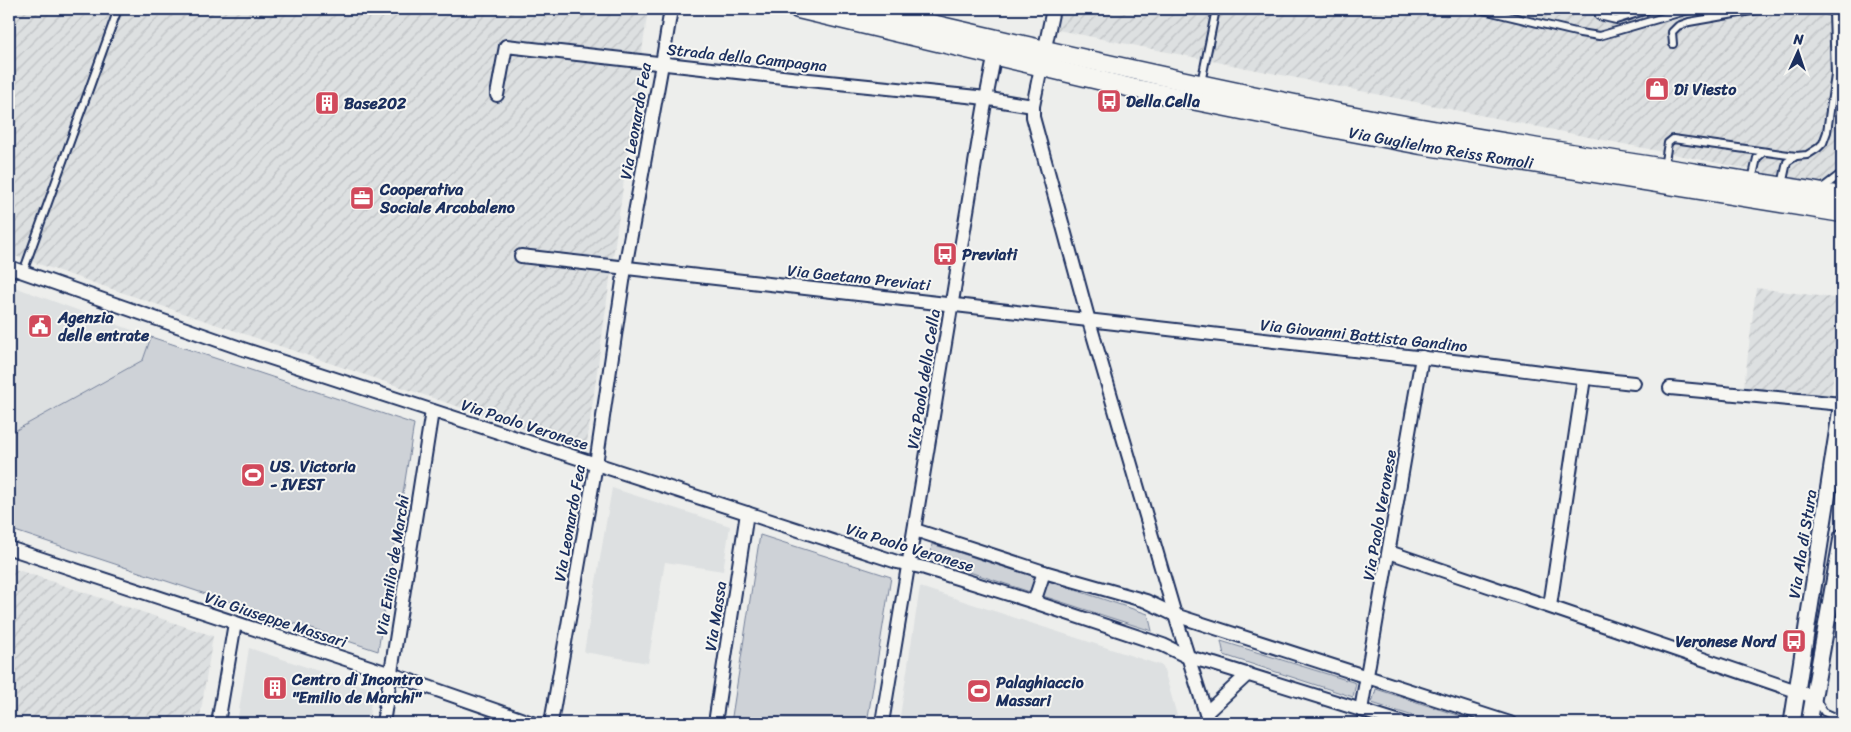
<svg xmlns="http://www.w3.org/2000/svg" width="1851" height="732" viewBox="0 0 1851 732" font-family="Sriracha,sans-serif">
<defs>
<pattern id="industrial-furrows" width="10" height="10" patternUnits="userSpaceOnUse" patternTransform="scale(1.25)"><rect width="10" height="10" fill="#dde0e1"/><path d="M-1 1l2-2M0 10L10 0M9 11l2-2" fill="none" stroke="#bdc0c3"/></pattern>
</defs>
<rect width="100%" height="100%" fill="#edeeec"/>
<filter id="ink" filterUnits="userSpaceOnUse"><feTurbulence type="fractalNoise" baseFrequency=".02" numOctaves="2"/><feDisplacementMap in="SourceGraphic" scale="10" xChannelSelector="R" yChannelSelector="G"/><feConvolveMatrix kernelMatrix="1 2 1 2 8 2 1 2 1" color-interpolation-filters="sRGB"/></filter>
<g filter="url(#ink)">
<g fill="#dde0e1">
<polygon points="9,285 151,337 143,360 9,434"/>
<polygon points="612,488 730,526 723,571 665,562 648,663 584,652"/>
<polygon points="920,587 1163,666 1179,723 899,723"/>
<polygon points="249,648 373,689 368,723 237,723"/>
</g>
<g fill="url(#industrial-furrows)">
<polygon points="9,9 648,9 586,450 9,254"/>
<polygon points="1058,9 1842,9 1842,188 1053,29"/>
<polygon points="1756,288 1842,299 1831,397 1744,387"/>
<polygon points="9,567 213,636 199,723 9,723"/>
</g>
<g fill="#ced2d7" stroke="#74809a">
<polygon points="151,337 414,424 378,651 9,529 9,434 143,360"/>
<polygon points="760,535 891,577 867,723 731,723"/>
<polygon points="932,544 1035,577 1030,592 930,559"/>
<polygon points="1048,581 1148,614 1152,631 1043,596"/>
<polygon points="1221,641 1356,683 1353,697 1224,655"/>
<polygon points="1376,689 1482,723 1435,723 1372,703"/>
</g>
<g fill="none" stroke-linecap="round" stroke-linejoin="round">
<defs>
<g id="service">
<polyline points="1483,10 1580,33 1599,36 1692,9"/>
<polyline points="1599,12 1599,16 1616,20 1651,9"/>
<polyline points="9,13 10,9"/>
<polyline points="1673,44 1672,32 1678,26 1689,22 1763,9"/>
<polyline points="1201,83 1216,9"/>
<polyline points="1664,167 1668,143 1673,139 1796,156 1807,155 1818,148 1823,143 1827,132 1835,75 1833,12 1821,9"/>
<polyline points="1752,180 1757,158 1764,152"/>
<polyline points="1782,185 1787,162 1796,156"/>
<polyline points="1821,189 1842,173"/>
<polyline points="23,272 118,9"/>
<polyline points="1816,700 1824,712 1842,720"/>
</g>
<g id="minor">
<polyline points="1053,9 1033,106 1033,117 1089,321 1175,615 1209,723"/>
<polyline points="497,95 506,46 809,80 977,97 1033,106"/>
<path d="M521 256C819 289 1118 324 1416 357 1489 364 1562 376 1634 383"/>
<polyline points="9,267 243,349 897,562 925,568 1034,602 1163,645 1188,657 1214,664 1403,723"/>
<polyline points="1670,388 1842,404"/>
<polyline points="915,530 1044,572 1146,601 1175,615 1510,723"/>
<polyline points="9,548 391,674 532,723"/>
<polyline points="1389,552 1814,697"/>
<polyline points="1034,602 1044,572"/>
<polyline points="1550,606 1584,378"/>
<polyline points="1361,710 1422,357"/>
<polyline points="1206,713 1248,674"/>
<polyline points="218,723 235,623"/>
<polyline points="383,723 432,411"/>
<polyline points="551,723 596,464 625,268 662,64 671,9"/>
<polyline points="715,723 747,513"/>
<polyline points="882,723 984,109 996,48"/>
</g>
<g id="tertiary">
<polyline points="1792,723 1842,402"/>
<polyline points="1809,723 1842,537"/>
</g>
<g id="secondary">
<path id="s1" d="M798 9 1132 88 1336 129 1421 145 1842 213"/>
<path d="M868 9C1025 46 1182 82 1340 113 1507 145 1675 169 1842 196"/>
</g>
</defs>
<use href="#service" stroke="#1b2f5e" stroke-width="10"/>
<use href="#minor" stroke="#1b2f5e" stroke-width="16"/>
<use href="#tertiary" stroke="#1b2f5e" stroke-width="19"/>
<use href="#secondary" stroke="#1b2f5e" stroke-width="21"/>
<use href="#service" stroke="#f6f6f2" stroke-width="6"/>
<use href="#minor" stroke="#f6f6f2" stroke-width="12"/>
<use href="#tertiary" stroke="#f6f6f2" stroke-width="15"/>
<use href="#secondary" stroke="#f6f6f2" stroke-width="18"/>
</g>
</g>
<defs>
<symbol id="shop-square" viewBox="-11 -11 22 22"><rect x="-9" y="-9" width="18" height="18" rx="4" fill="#d1495b" stroke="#f6f6f2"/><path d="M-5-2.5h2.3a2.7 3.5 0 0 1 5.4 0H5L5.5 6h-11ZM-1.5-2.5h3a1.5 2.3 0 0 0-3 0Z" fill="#fff"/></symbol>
<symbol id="bus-square" viewBox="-11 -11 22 22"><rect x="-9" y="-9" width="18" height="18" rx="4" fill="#d1495b" stroke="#f6f6f2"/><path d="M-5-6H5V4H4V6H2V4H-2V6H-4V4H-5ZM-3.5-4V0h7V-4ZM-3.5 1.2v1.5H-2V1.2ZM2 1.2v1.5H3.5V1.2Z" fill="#fff"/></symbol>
<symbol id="building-square" viewBox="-11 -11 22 22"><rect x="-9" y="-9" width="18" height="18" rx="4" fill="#d1495b" stroke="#f6f6f2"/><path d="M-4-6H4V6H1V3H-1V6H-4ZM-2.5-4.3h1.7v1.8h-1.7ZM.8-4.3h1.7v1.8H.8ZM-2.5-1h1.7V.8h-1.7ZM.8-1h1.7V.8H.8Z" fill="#fff"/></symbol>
<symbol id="office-square" viewBox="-11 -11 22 22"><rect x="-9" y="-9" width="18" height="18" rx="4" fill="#d1495b" stroke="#f6f6f2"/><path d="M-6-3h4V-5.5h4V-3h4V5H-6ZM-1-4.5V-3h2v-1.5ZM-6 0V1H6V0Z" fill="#fff"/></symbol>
<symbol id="civic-square" viewBox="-11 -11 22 22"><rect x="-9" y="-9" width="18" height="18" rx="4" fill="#d1495b" stroke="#f6f6f2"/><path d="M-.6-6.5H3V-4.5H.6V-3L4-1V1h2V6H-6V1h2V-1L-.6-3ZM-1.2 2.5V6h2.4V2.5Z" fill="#fff"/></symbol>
<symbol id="stadium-square" viewBox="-11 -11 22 22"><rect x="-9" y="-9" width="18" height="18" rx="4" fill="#d1495b" stroke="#f6f6f2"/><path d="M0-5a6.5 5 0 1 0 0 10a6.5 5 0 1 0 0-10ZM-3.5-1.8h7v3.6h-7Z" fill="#fff"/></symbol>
</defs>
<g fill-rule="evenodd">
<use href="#shop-square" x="1643" y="75" width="28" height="28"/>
<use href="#bus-square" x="1095" y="87" width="28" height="28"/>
<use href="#building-square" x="313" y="89" width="28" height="28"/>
<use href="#office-square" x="348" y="184" width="28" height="28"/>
<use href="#bus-square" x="931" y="240" width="28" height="28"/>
<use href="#civic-square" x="26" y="312" width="28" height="28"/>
<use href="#stadium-square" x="239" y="461" width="28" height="28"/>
<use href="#bus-square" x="1780" y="627" width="28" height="28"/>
<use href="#building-square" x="261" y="674" width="28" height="28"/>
<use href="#stadium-square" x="965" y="677" width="28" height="28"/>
</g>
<g text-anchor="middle" stroke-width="4" stroke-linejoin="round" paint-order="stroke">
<g font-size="16" fill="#1b2f5e" stroke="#f6f6f2">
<text transform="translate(747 57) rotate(6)" y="6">Strada della Campagna</text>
<text transform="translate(635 121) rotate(-80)" y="6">Via Leonardo Fea</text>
<text dy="6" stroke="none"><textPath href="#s1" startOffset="658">Via Guglielmo Reiss Romoli</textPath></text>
<text transform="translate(859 277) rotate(6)" y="6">Via Gaetano Previati</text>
<text transform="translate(1364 335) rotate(6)" y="6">Via Giovanni Battista Gandino</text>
<text transform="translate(923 379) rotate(-81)" y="6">Via Paolo della Cella</text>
<text transform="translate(525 424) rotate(18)" y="6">Via Paolo Veronese</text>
<text transform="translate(1379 515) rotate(-80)" y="6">Via Paolo Veronese</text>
<text transform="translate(569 523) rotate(-80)" y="6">Via Leonardo Fea</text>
<text transform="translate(1802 544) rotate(-81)" y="6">Via Ala di Stura</text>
<text transform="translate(910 547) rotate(17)" y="6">Via Paolo Veronese</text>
<text transform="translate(392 565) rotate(-81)" y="6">Via Emilio de Marchi</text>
<text transform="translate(715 616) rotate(-81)" y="6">Via Massa</text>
<text transform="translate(276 619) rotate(18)" y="6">Via Giuseppe Massari</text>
</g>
<g font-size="16" font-weight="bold" fill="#1b2f5e" stroke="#f6f6f2" text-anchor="start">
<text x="1674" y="95">Di Viesto</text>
<text x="1126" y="107">Della Cella</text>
<text x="344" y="109">Base202</text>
<text x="380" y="195">Cooperativa<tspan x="380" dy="18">Sociale Arcobaleno</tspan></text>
<text x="962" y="260">Previati</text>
<text x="58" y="323">Agenzia<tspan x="58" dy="18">delle entrate</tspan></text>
<text x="270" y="472">US. Victoria<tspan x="270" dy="18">- IVEST</tspan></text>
<text x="1776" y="647" text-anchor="end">Veronese Nord</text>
<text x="292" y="685">Centro di Incontro<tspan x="292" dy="18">"Emilio de Marchi"</tspan></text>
<text x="996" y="688">Palaghiaccio<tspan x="996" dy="18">Massari</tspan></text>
</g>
</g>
<rect width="1851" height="732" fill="none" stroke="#f6f6f2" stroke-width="30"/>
<rect x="15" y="15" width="1821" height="702" fill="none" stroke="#1b2f5e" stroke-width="2" filter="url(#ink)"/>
<g transform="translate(1798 52) rotate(3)" stroke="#f6f6f2" stroke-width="4" paint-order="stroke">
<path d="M0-4L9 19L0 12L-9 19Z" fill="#1b2f5e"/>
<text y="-8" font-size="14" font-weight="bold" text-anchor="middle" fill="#1b2f5e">N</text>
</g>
</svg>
